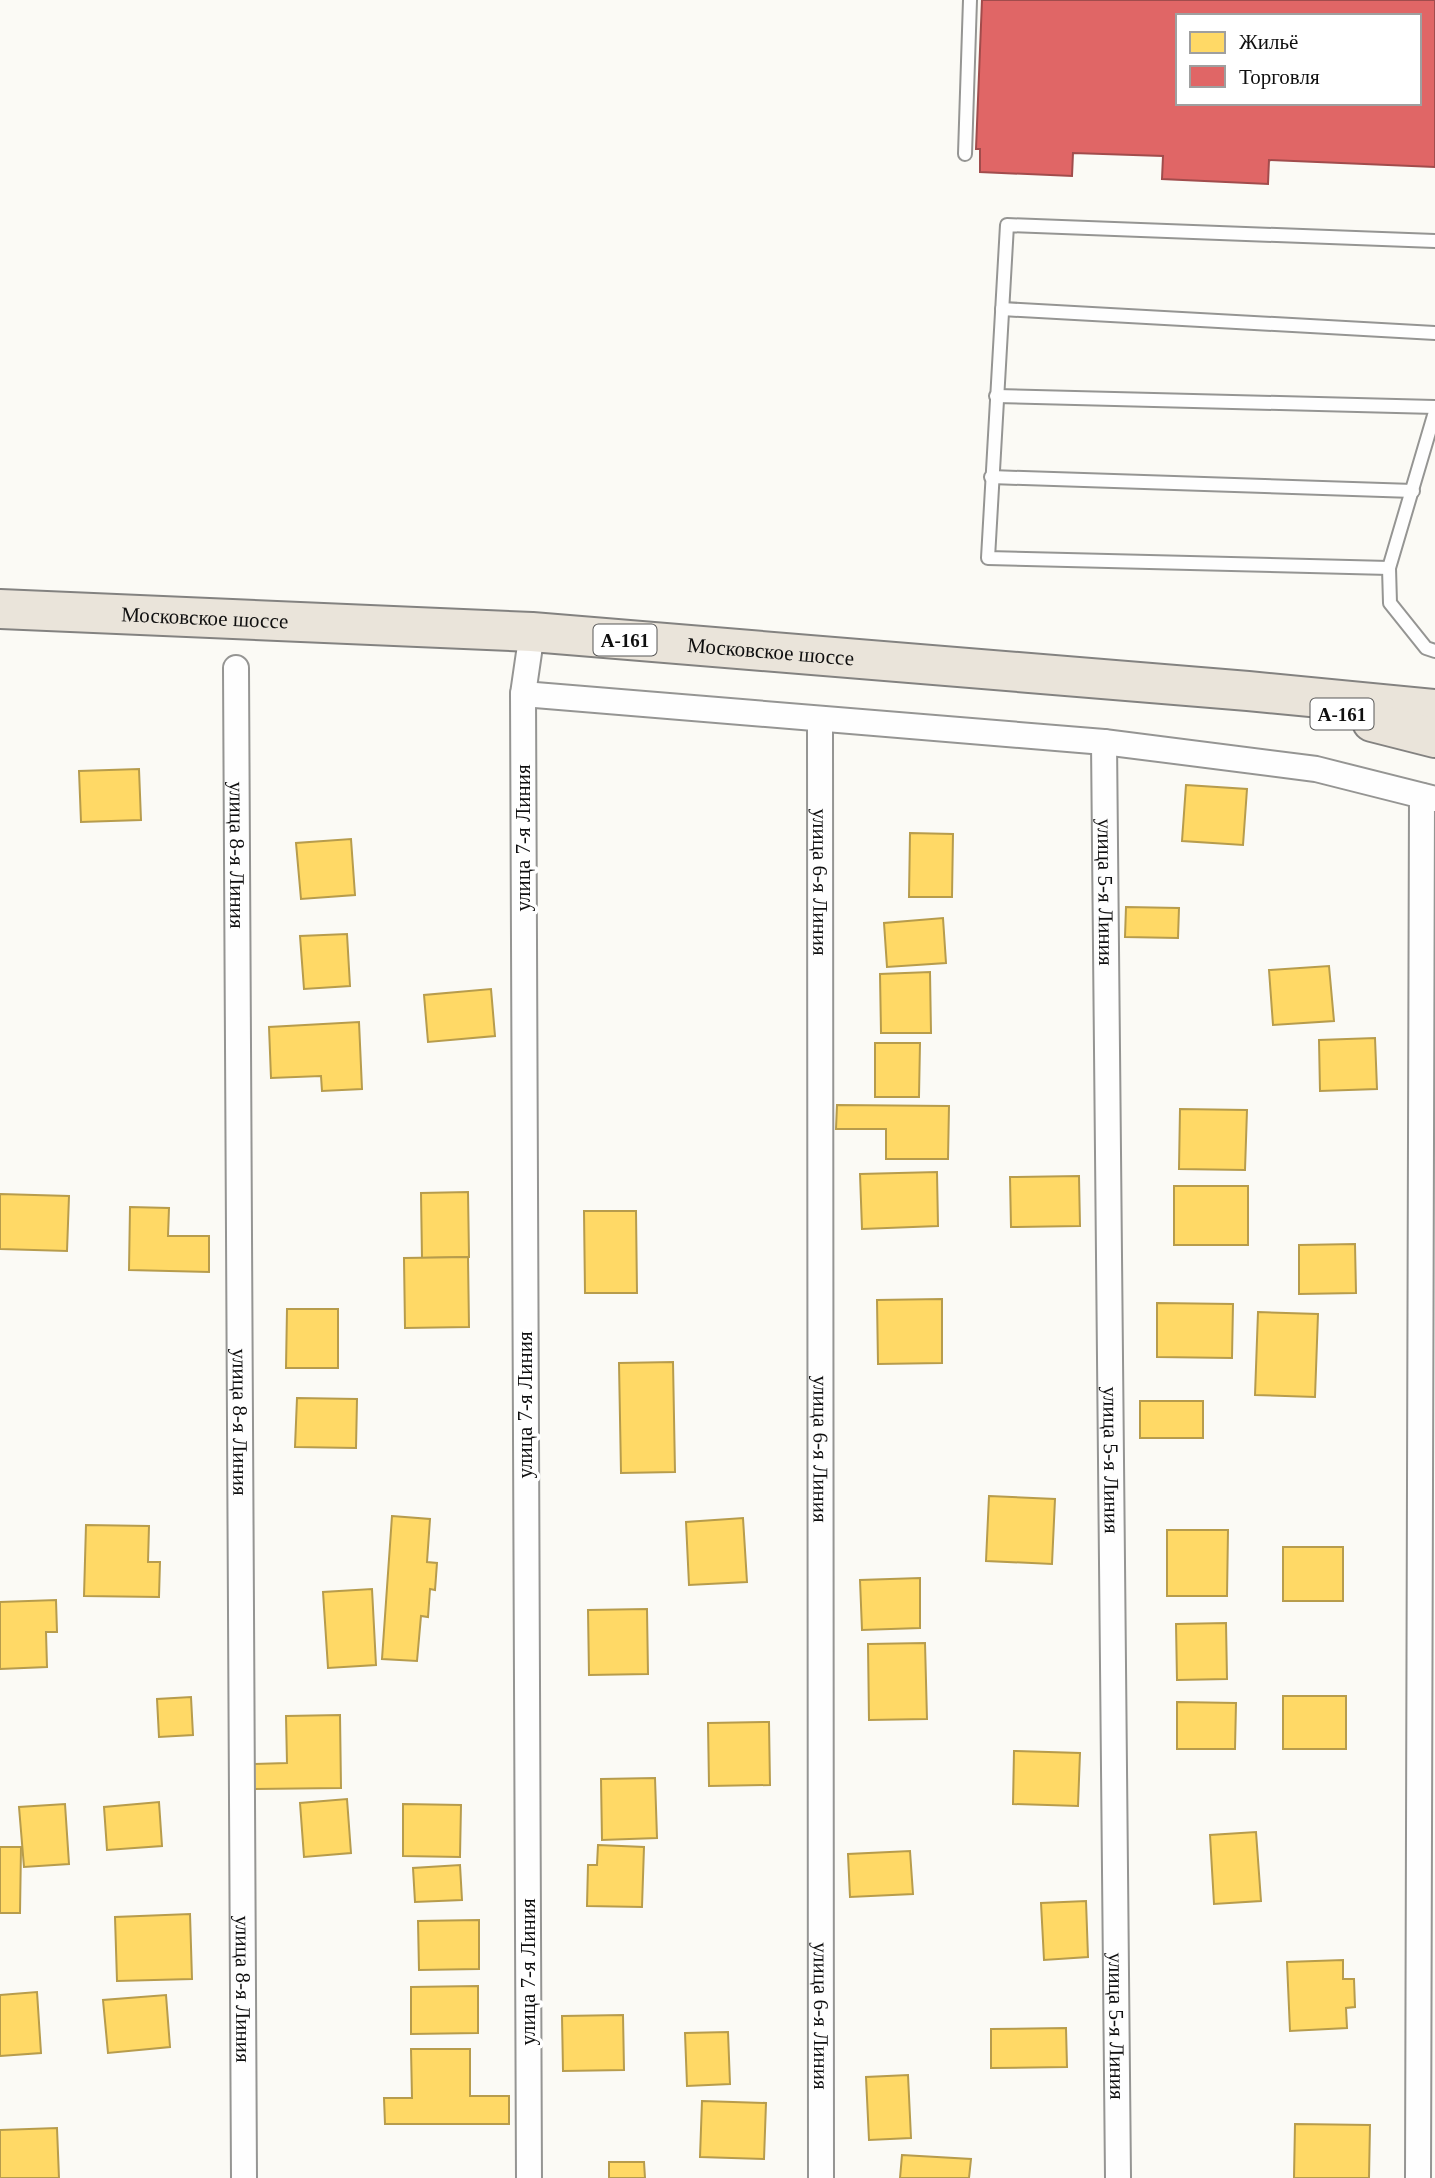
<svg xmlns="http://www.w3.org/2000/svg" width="1435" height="2178" viewBox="0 0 1435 2178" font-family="Georgia,serif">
<rect width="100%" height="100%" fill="#fbfaf5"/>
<g fill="#ffd966" stroke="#b79c4c" stroke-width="2">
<polygon points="139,769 141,820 81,822 79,771"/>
<polygon points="1186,785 1247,789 1243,845 1182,841"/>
<polygon points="910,833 953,834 952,897 909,897"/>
<polygon points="351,839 355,895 301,899 296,843"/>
<polygon points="1126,907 1179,908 1178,938 1125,937"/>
<polygon points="943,918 946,963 887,967 884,923"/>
<polygon points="347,934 350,986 304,989 300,936"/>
<polygon points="1329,966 1334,1021 1273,1025 1269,970"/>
<polygon points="930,972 931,1033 881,1033 880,974"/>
<polygon points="491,989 495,1036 428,1042 424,995"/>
<polygon points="359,1022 362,1089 322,1091 321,1076 271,1078 269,1027"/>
<polygon points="1375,1038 1377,1089 1320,1091 1319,1040"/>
<polygon points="875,1043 920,1043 919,1097 875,1097"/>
<polygon points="837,1105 949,1106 948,1159 886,1159 886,1129 836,1129"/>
<polygon points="1180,1109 1247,1110 1245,1170 1179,1169"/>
<polygon points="937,1172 938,1226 862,1229 860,1174"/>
<polygon points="1079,1176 1080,1226 1011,1227 1010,1177"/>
<rect x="1174" y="1186" width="74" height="59"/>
<polygon points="468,1192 469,1257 422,1258 421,1193"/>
<polygon points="0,1194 69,1196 67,1251 0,1249"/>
<polygon points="130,1207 169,1208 168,1236 209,1236 209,1272 129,1270"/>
<polygon points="584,1211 636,1211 637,1293 585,1293"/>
<polygon points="1355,1244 1356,1293 1299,1294 1299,1245"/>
<polygon points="468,1257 469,1327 405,1328 404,1258"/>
<polygon points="942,1299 942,1363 878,1364 877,1300"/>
<polygon points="1157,1303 1233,1304 1232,1358 1157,1357"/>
<polygon points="287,1309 338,1309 338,1368 286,1368"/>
<polygon points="1258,1312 1318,1314 1315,1397 1255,1395"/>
<polygon points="673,1362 675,1472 621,1473 619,1363"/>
<polygon points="297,1398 357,1399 356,1448 295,1447"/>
<rect x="1140" y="1401" width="63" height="37"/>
<polygon points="989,1496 1055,1499 1052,1564 986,1561"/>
<polygon points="392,1516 430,1519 427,1562 437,1563 435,1590 430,1589 428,1617 421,1616 417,1661 382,1659"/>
<polygon points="743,1518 747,1582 689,1585 686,1522"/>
<polygon points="86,1525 149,1526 148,1562 160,1562 159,1597 84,1596"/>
<polygon points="1167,1530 1228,1530 1227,1596 1167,1596"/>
<rect x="1283" y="1547" width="60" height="54"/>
<polygon points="920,1578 920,1628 862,1630 860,1580"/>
<polygon points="372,1589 376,1665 328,1668 323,1592"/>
<polygon points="56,1600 57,1632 46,1632 47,1667 0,1669 0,1602"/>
<polygon points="647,1609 648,1674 589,1675 588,1610"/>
<polygon points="1226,1623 1227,1679 1177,1680 1176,1624"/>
<polygon points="925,1643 927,1719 869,1720 868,1644"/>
<rect x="1283" y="1696" width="63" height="53"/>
<polygon points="191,1697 193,1735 159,1737 157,1699"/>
<polygon points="1177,1702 1236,1703 1235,1749 1177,1749"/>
<polygon points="340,1715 341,1788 250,1789 250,1764 287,1763 286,1716"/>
<polygon points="769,1722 770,1785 709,1786 708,1723"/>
<polygon points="1014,1751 1080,1753 1078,1806 1013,1804"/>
<polygon points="655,1778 657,1838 602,1840 601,1779"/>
<polygon points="347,1799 351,1853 304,1857 300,1803"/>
<polygon points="159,1802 162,1846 107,1850 104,1807"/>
<polygon points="65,1804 69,1864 24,1867 19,1807"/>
<polygon points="403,1804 461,1805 460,1857 403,1856"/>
<polygon points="1256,1832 1261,1901 1214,1904 1210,1835"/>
<polygon points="598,1845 644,1847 642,1907 587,1906 588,1865 597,1865"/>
<polygon points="0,1847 21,1847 20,1913 0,1913"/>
<polygon points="910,1851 913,1894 850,1897 848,1854"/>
<polygon points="460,1865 462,1900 415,1902 413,1868"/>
<polygon points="1086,1901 1088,1957 1044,1960 1041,1903"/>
<polygon points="190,1914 192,1979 117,1981 115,1917"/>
<polygon points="479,1920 479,1969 419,1970 418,1921"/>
<polygon points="1343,1960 1343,1979 1354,1979 1355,2007 1346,2008 1347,2028 1290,2031 1287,1962"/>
<polygon points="478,1986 478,2033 411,2034 411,1987"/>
<polygon points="37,1992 41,2053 0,2056 0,1995"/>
<polygon points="166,1995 170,2047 108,2053 103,2000"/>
<polygon points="623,2015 624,2070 563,2071 562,2016"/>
<polygon points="1066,2028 1067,2067 991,2068 991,2029"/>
<polygon points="728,2032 730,2084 687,2086 685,2033"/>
<polygon points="411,2049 470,2049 470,2096 509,2096 509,2124 385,2124 384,2098 412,2098"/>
<polygon points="908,2075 911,2138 869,2140 866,2077"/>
<polygon points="702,2101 766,2103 764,2159 700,2157"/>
<polygon points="1295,2124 1370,2125 1369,2178 1294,2178"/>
<polygon points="57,2128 59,2178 0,2178 0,2130"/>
<polygon points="902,2155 971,2159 969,2178 900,2178"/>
<polygon points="609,2162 644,2162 645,2178 609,2178"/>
</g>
<path fill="#e06666" stroke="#a14c4c" stroke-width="2" fill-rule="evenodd" d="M982 0H1435V167L1269 160 1268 184 1162 179 1163 156 1073 153 1072 176 980 172V149H976ZM1178 16H1419V103H1178Z"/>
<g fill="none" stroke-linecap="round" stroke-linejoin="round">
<defs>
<g id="service">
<polyline points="965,154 970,0"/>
<polyline points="1002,309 1435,333"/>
<polyline points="996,396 1435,407"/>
<polyline points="1435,412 1389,568 1390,603 1426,648 1435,651"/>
<polyline points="991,477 1413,491"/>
<polyline points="1389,568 988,558 1007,225 1435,241"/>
</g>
<g id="minor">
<path id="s1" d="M236 668 244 2178"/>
<polyline points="523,694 1104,742 1316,769 1435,799"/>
<path id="s2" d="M820 719 821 2178"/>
<path id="s3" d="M1104 742 1118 2178"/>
<polyline points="529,2178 523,694 532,632"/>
<polyline points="1418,2178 1422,796"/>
</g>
<g id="trunk">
<path id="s4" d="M0 609 532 632 1248 691 1435 709"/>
<polyline points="1372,722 1435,738"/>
</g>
</defs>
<use href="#service" stroke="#959593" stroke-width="16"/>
<use href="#minor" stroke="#959593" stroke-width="28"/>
<use href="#trunk" stroke="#838280" stroke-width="42"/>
<use href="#service" stroke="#fefefe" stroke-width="12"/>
<use href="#minor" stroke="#fefefe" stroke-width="24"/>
<use href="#trunk" stroke="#eae4da" stroke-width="38"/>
</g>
<g text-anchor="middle" stroke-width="7" stroke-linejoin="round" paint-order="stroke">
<g fill="#fff" stroke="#575757" stroke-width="2">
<rect x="593.5" y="624.5" width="63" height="31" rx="5"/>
<rect x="1310.5" y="698.5" width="63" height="31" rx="5"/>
</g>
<g font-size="19" font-weight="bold" fill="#0f0f0f">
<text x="625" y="647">А-161</text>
<text x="1342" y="721">А-161</text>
</g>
<g font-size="21" fill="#0f0f0f" stroke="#fff">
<text dy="7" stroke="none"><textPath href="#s4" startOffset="205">Московское шоссе</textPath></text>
<text dy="7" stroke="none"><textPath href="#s4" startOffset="772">Московское шоссе</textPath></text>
<text transform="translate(523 838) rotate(-90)" y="7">улица 7-я Линия</text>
<text dy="7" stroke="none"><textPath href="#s1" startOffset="187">улица 8-я Линия</textPath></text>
<text dy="7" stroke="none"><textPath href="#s2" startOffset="163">улица 6-я Линия</textPath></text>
<text dy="7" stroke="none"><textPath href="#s3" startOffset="150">улица 5-я Линия</textPath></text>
<text transform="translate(525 1405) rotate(-90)" y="7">улица 7-я Линия</text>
<text dy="7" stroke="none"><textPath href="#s1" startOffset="754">улица 8-я Линия</textPath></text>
<text dy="7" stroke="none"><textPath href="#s2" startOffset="730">улица 6-я Линия</textPath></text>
<text dy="7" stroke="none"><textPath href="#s3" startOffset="718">улица 5-я Линия</textPath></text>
<text transform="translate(528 1972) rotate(-90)" y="7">улица 7-я Линия</text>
<text dy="7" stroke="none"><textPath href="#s1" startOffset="1321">улица 8-я Линия</textPath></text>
<text dy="7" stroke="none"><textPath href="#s2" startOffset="1297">улица 6-я Линия</textPath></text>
<text dy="7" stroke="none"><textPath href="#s3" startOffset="1284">улица 5-я Линия</textPath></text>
</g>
</g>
<rect x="1176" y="14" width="245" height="91" fill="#ffffff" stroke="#9f9f9f" stroke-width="2"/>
<rect x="1190" y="32" width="35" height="21" fill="#ffd966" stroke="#9f9f9f" stroke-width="2"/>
<text x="1239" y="49" font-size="21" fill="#0f0f0f">Жильё</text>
<rect x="1190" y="66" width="35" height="21" fill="#e06666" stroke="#9f9f9f" stroke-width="2"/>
<text x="1239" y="84" font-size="21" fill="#0f0f0f">Торговля</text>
</svg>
